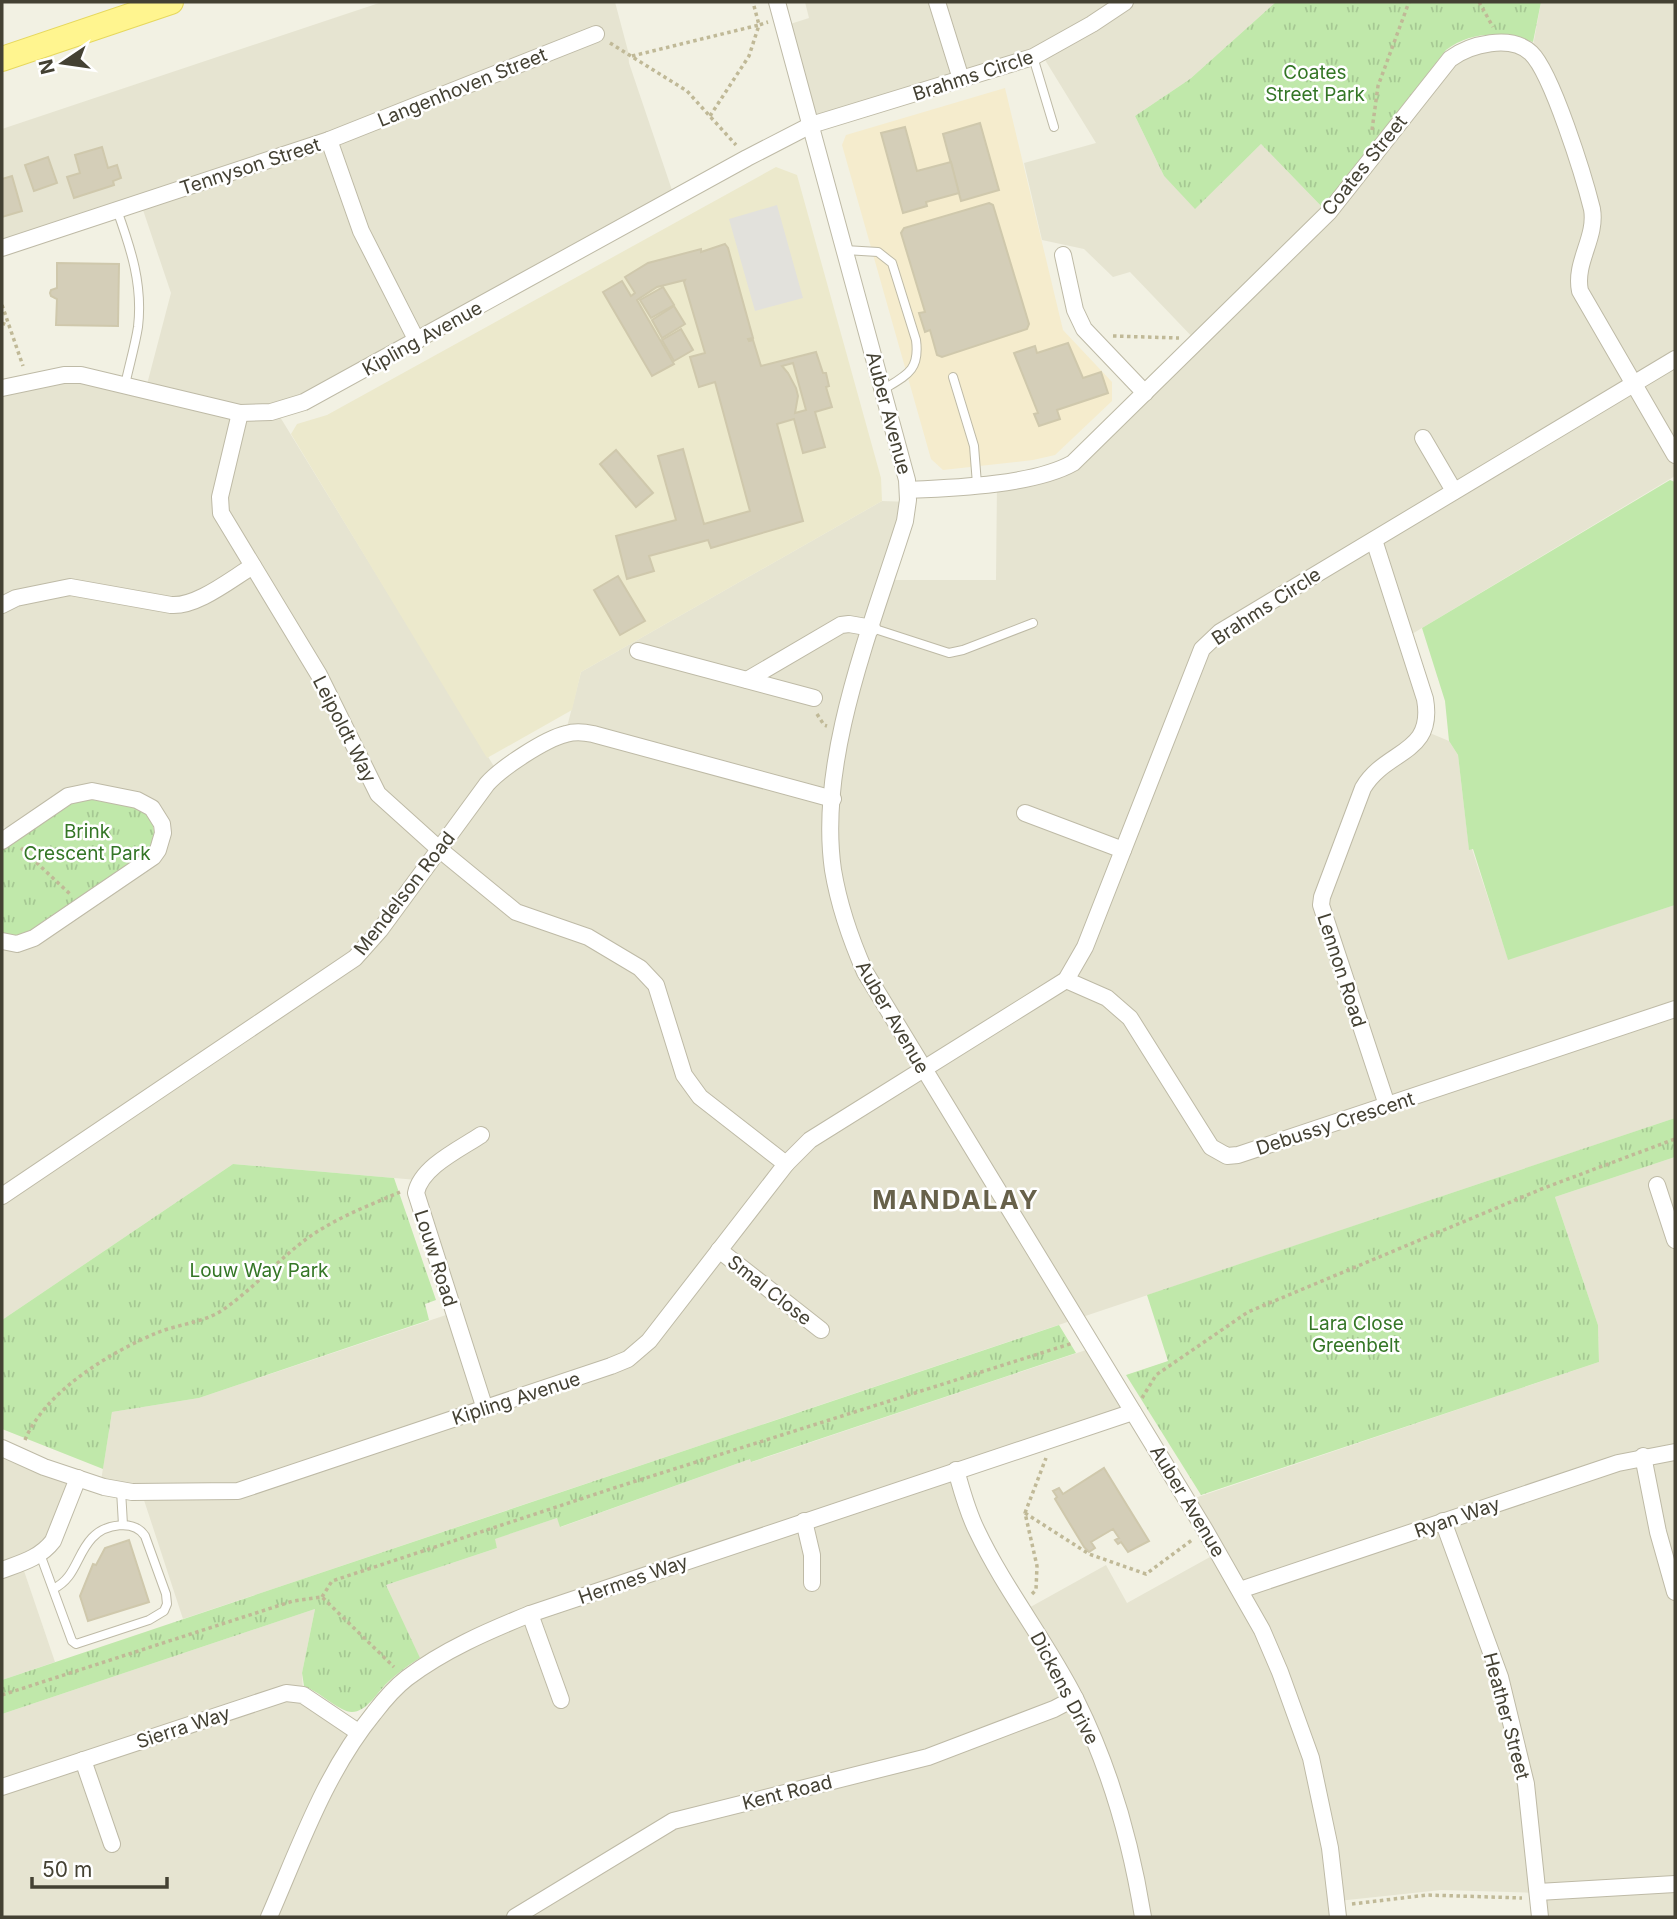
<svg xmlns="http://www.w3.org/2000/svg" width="1677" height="1919" viewBox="0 0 1677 1919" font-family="Inter,sans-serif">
<defs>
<pattern id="grass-tufts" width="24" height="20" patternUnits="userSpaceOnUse" patternTransform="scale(1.75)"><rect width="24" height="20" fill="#c0e8aa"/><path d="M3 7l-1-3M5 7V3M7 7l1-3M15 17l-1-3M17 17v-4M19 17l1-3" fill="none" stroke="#a6c893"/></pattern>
</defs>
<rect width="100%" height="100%" fill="#f2f1e3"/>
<g fill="#e6e4d1">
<polygon points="382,2 615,2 628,51 629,63 675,199 277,412 498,773 565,735 581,672 882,501 910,502 889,580 996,580 997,483 1053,476 1199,344 1130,272 1113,277 1084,249 1042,240 1024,163 1096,143 1042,55 812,126 784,26 809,18 805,2 1276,2 1190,79 1135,116 1164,176 1195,208 1261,144 1323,208 1442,69 1470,48 1532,51 1541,2 1675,2 1675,476 1407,637 1425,731 1449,741 1458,755 1469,849 1472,849 1508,959 1675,905 1675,1118 183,1619 142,1494 100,1487 112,1412 199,1398 452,1313 417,1180 233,1164 2,1320 2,940 20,943 161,842 152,809 92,792 10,836 2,824 2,389 56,377 145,392 171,293 141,204 2,249 2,129"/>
<polygon points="1675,1157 1675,1917 1542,1917 1539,1893 1441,1890 1338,1901 1338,1917 2,1917 2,1714 315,1609 302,1673 303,1694 360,1732 424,1668 386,1585 497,1548 494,1539 557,1518 561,1527 750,1459 752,1462 1095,1347 1135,1413 958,1471 971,1513 1025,1610 1106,1565 1127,1603 1219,1552 1189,1500 1599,1362 1598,1325 1555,1197"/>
<polygon points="2,1447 80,1477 54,1542 22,1565 55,1662 2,1680"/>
</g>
<polygon fill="#f5eccd" points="1005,88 1063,330 1112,382 1112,401 1055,455 1033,460 943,470 931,459 842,145 846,135"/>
<polygon fill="#ece9cc" points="776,167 797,175 881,478 882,501 581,672 572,710 487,758 291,434 297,424 327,415"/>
<g fill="url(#grass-tufts)">
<path d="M1276 2H1541L1533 42C1503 32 1472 30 1446 50L1323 208 1261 144 1195 209 1164 176 1135 116 1190 79Z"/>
<path d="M88 799 138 808C155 817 158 834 149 850L26 933 14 936 2 934V850L76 801Z"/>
<polygon points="1675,1118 1675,1157 1555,1197 1598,1325 1599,1362 1201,1495 1126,1375 1168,1361 1147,1295"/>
<polygon points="233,1164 394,1178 436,1300 425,1304 429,1320 199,1398 112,1412 103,1469 2,1429 2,1320"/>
<path d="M1059 1325 1076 1353 751 1462 750 1459 560 1527 557 1518 495 1539 497 1548 386 1585 420 1658C408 1665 395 1675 385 1685 374 1697 361 1720 342 1709 328 1702 319 1692 304 1686L302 1673 315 1609 2 1714V1680Z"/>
</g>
<polygon fill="#c0e8aa" points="1670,480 1675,482 1675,905 1508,960 1473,849 1469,850 1458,755 1449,741 1445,701 1422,628"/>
<polygon fill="#e2e1dc" points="777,205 803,298 755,311 729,219"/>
<g fill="#d4ceb8" stroke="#cfc8ac" stroke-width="2" fill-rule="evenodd">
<polygon points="980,123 999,190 961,201 943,134"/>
<polygon points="905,127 917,171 951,162 959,193 926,202 927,206 903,213 881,133"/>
<polygon points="102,147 108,168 117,165 121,178 113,181 114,185 74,198 67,177 80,173 75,155"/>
<polygon points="48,157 57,183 34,191 25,165"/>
<polygon points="12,176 22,211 2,217 2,179"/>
<polygon points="989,203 993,205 1029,324 1027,329 942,357 937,355 930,330 925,332 919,313 925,312 901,233 904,228"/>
<path d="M725 244 728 248 753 338 748 339 749 341 753 340 761 366 816 352 823 373H826L829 386 826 387 832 407 815 412 825 447 803 453 794 419 777 424 803 521 711 548 708 540 649 556 654 571 627 579 616 536 676 520 658 456 683 449 704 524 750 511 715 382 699 387 690 357 705 353 684 282 685 280 657 287 637 300 674 364 652 376 603 292 622 281 631 296 635 293 625 277 648 263 701 249V252ZM793 363 806 410 795 413 798 396 796 388 788 373 782 366Z"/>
<polygon points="57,263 119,264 118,326 56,325 57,299 51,296 50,293 51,290 57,288"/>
<polygon points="663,287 674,305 651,318 640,300"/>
<polygon points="674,306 685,324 662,338 652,320"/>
<polygon points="681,329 693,350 674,361 662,340"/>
<polygon points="1068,343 1083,378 1101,372 1108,393 1057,410 1060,419 1039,426 1034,414 1038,413 1014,353 1035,346 1037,353"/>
<polygon points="616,450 653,493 636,507 600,464"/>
<polygon points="618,576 645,621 620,635 594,590"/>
<polygon points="1104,1468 1149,1541 1128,1552 1121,1542 1118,1544 1115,1540 1119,1538 1113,1529 1091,1542 1095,1548 1089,1552 1084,1547 1055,1499 1057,1497 1053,1491 1059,1488 1063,1494"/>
<polygon points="129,1540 149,1602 88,1621 80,1596 93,1564 96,1565 105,1548"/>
</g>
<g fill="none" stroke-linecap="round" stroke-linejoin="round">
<defs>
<g id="service">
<polyline points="1033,57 1054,127"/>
<path d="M117 210C131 249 143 285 138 327 135 346 129 366 125 385"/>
<path d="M845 250 878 252 892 263 916 340C920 370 907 375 884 389"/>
<polyline points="953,377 974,446 977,484"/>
<polyline points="872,628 949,653 963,650 1033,623"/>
<polyline points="121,1490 123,1525"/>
<path d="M40 1554 72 1641 76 1644 149 1620 164 1611 167 1604 166 1594 145 1536C134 1519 105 1524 92 1538 76 1555 76 1578 53 1589"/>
</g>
<g id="minor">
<path d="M777 2 907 480 908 500 905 521C872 626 817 759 833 870 839 906 850 938 865 972L1205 1530 1262 1630 1280 1672 1311 1758 1330 1848 1338 1917"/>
<polyline points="937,2 961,79"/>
<polyline points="329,140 361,231 417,341"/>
<polyline points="2,248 329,140 596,34"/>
<polyline points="1063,255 1075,310 1084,329 1145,393"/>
<polyline points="2,388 64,375 81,375 240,413 271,412 304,402 747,158 811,125 1033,57 1092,24 1125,2"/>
<polyline points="240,413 220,497 221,513 319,675 378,794 439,849 516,912 588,937 640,968 656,985 684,1075 700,1097 786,1164"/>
<polyline points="1423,438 1454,491"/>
<path d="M908 490C954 488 1034 485 1073 463L1329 212 1450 59C1470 44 1511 34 1531 53 1552 73 1584 177 1592 209 1597 238 1574 262 1580 291L1675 455"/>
<path d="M1374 540 1425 699C1435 755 1386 749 1363 788L1322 897 1321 905 1387 1105"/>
<path d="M2 605 16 598 70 587 171 605C197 607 231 579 253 566"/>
<polyline points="638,651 814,698"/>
<polyline points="747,680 841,625 849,624 872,628"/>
<polyline points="1025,813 1123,850"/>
<polyline points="2,841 68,796 92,791 137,800 152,808 162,824 163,833 158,850 153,857 34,938 17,944 2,941"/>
<polyline points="1066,980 1107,998 1130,1018 1211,1147 1227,1156 1238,1155 1675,1009"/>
<path d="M481 1135C460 1149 421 1167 416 1193L485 1409"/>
<polyline points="1657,1185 1675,1240"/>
<path d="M2 1196 355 958 380 930 487 784C501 768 545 739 566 734 575 731 584 732 593 734L833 799"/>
<polyline points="719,1250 821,1330"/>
<polyline points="2,1448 44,1467 104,1487 132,1492 238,1491 611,1366 628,1359 649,1341 786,1164 810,1140 1066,980 1085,947 1202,649 1220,632 1675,359"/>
<polyline points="1643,1456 1658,1532 1675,1592"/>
<path d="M956 1470C962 1491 967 1511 977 1531 1005 1590 1047 1642 1076 1700 1110 1768 1131 1842 1143 1917"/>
<polyline points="804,1521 812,1555 812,1583"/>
<polyline points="1443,1521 1500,1677 1526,1784 1540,1917"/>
<path d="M2 1570C21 1563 40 1558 53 1541L78 1478"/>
<polyline points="1240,1590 1618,1463 1675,1452"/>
<polyline points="530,1614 561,1700"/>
<polyline points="83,1760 112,1844"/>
<polyline points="2,1787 286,1693 303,1695 358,1732"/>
<polyline points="1538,1892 1675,1884"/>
<path d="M269 1917C300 1846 325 1773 374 1713 384 1700 394 1688 407 1678 444 1650 488 1631 530 1614L1133 1412"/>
<polyline points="515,1917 673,1821 928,1757 1054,1709 1075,1698"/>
</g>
<polyline id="primary" points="2,59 171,2"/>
</defs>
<use href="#service" stroke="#bebaa6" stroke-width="10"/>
<use href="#minor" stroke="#bebaa6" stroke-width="18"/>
<use href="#primary" stroke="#e6d85d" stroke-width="26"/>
<g stroke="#c0b997" stroke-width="3.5" stroke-dasharray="3.5 3.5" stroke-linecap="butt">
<polyline points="1479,2 1493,27"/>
<polyline points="610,43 687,91 736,145"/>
<polyline points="632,56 759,25 753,2"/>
<polyline points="710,116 749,56 759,25 768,22"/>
<polyline points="1372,130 1378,86 1409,2"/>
<polyline points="2,305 23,366"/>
<polyline points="2,323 9,326"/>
<polyline points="1113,336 1179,338"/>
<polyline points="817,714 824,725 827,726"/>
<polyline points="21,848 71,895"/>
<polyline points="1142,1398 1156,1375 1248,1312 1544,1188 1675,1139"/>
<path d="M25 1440C45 1391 112 1351 159 1332 180 1324 206 1322 224 1309 253 1289 277 1261 305 1240 333 1219 368 1206 400 1192"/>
<polyline points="1025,1513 1089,1554 1146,1574 1192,1540"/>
<polyline points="1032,1594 1036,1590 1037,1566 1025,1513 1046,1458"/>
<polyline points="322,1597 332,1581 614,1488 1073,1343"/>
<polyline points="2,1695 293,1601 322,1597 394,1667"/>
<polyline points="1352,1904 1427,1895 1522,1898"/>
</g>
<use href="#service" stroke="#fff" stroke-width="8"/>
<use href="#minor" stroke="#fff" stroke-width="16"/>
<use href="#primary" stroke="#fff58f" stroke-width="24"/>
</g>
<g text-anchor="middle" stroke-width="5" stroke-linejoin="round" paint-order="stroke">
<g font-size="19" fill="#347626" stroke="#fff">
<text x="1315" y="79">Coates<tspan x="1315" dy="22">Street Park</tspan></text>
<text x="87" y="838">Brink<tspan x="87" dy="22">Crescent Park</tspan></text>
<text x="259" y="1277">Louw Way Park</text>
<text x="1356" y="1330">Lara Close<tspan x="1356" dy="22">Greenbelt</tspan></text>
</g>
<g font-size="19" fill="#444133" stroke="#fff">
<text transform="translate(973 75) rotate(-18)" y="7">Brahms Circle</text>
<text transform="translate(462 87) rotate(-22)" y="7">Langenhoven Street</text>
<text transform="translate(1364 165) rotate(-51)" y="7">Coates Street</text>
<text transform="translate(250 166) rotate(-18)" y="7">Tennyson Street</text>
<text transform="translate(422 338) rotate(-29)" y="7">Kipling Avenue</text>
<text transform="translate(889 413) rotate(75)" y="7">Auber Avenue</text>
<text transform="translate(1266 606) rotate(-33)" y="7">Brahms Circle</text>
<text transform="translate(345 729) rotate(63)" y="7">Leipoldt Way</text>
<text transform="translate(404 893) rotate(-52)" y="7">Mendelson Road</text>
<text transform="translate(1342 970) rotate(72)" y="7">Lennon Road</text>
<text transform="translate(893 1017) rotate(60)" y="7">Auber Avenue</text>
<text transform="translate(1335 1123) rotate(-18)" y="7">Debussy Crescent</text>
<text transform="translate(436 1258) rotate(72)" y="7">Louw Road</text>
<text transform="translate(770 1290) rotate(38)" y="7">Smal Close</text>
<text transform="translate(516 1398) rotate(-18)" y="7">Kipling Avenue</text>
<text transform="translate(1188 1501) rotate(59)" y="7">Auber Avenue</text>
<text transform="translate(1457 1517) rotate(-19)" y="7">Ryan Way</text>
<text transform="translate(633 1579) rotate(-19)" y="7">Hermes Way</text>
<text transform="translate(1065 1688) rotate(62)" y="7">Dickens Drive</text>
<text transform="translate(1507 1716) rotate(75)" y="7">Heather Street</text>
<text transform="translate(183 1727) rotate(-18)" y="7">Sierra Way</text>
<text transform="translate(787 1792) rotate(-14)" y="7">Kent Road</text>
</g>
<g font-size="26" font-weight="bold" letter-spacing="2" fill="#67614a" stroke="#fff">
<text x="956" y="1209">MANDALAY</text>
</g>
</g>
<rect width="1677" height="1919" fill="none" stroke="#444133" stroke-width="7"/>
<g transform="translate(63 63) rotate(257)" stroke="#ffffff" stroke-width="5" paint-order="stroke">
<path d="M0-5L12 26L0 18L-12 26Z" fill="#444133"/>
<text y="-10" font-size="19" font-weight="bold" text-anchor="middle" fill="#444133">N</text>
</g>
<path d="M32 1877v10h135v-10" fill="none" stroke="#444133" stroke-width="3.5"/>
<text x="42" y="1877" font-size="21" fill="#444133" stroke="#ffffff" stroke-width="5" paint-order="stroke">50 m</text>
</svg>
